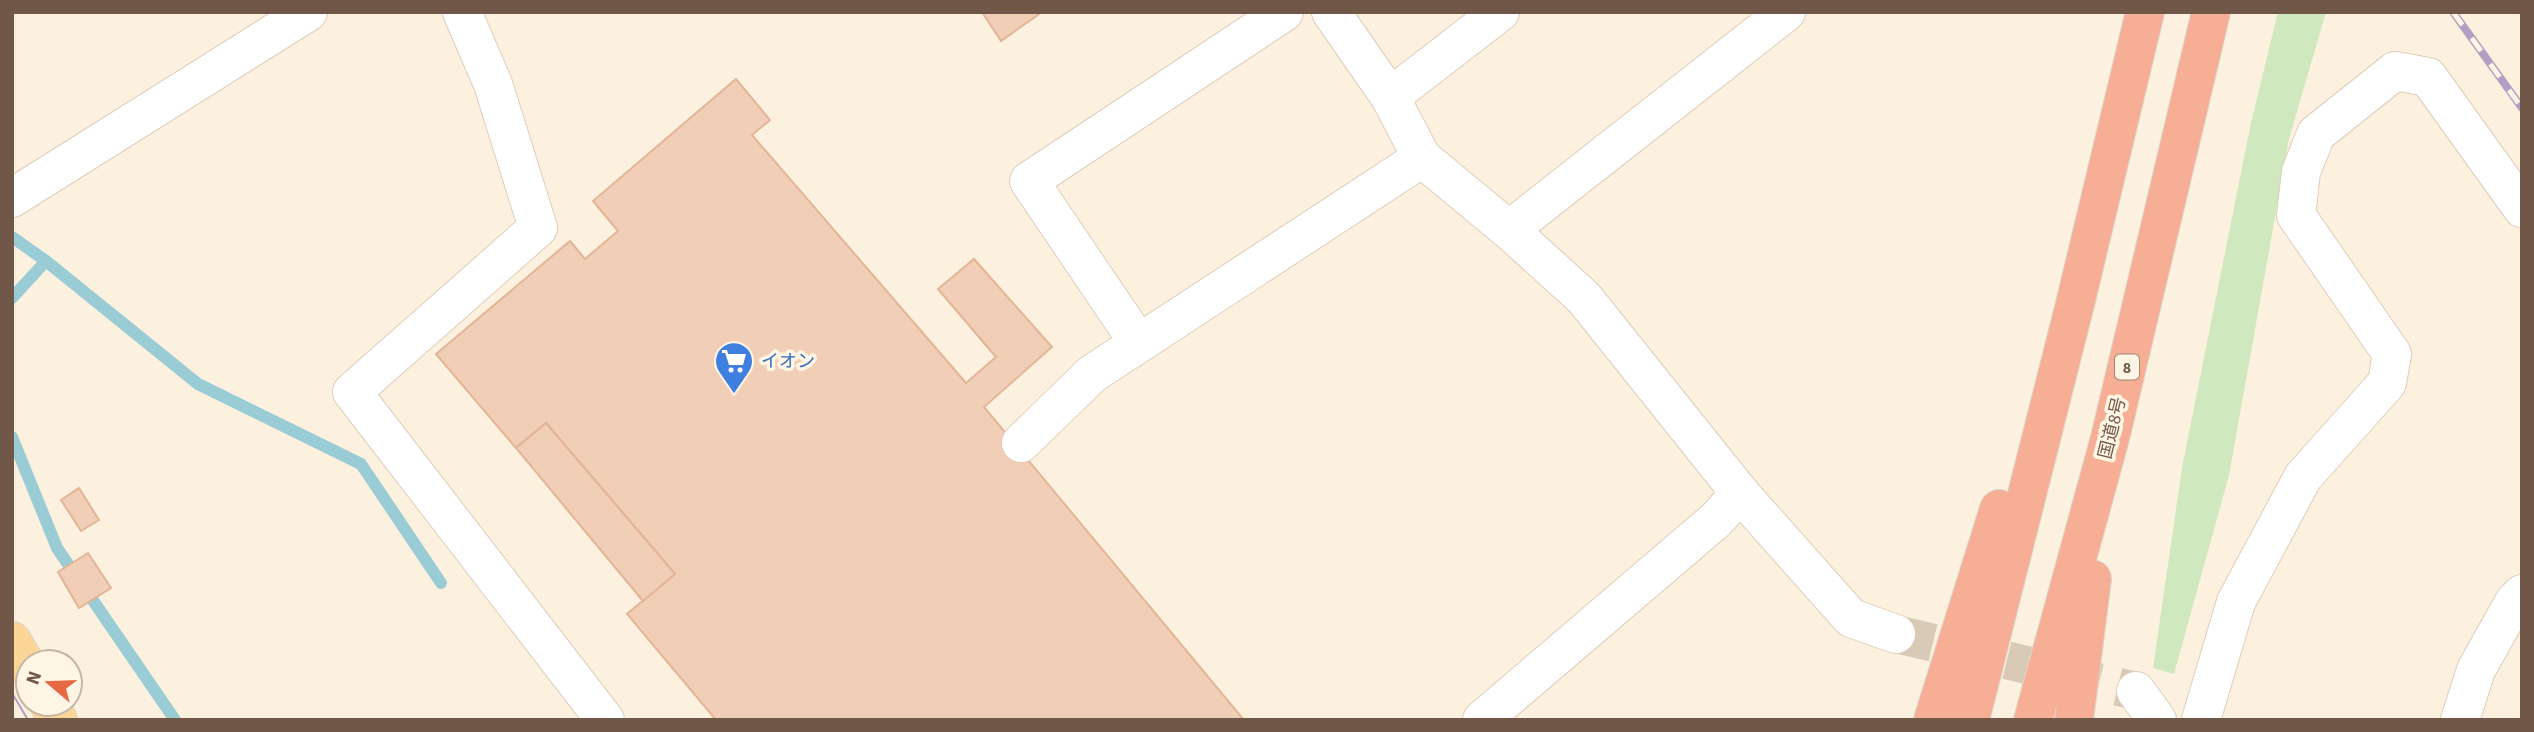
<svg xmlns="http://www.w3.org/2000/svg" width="2534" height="732" viewBox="0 0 2534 732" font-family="'Source Sans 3','Noto Sans JP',sans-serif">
<rect width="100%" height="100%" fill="#fcf1de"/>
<polygon fill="#cfe8be" points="2278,12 2326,12 2289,139 2229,475 2174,674 2153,668 2182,468 2251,123"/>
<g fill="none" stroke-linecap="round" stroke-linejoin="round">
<g stroke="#9accd6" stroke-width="12">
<polyline points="12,237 46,261 198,384 361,464 441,583"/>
<polyline points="12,298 46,261"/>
<polyline points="12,437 57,548 175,720"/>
</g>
</g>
<g fill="#f1ceb6" stroke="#e3b597" stroke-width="2">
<polygon points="982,12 1042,12 1001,41"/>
<polygon points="736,79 770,120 752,135 966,383 996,357 938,289 974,259 1052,347 984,407 1244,720 716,720 627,614 675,574 546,423 516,448 436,354 570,241 585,259 618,231 593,201"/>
<polygon points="546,423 675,574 643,601 516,448"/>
<polygon points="79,488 99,520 81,531 61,500"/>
<polygon points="88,553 111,588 79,608 58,572"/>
</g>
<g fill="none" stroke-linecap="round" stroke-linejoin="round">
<polyline stroke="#d9cab8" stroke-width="38" stroke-dasharray="38 19" stroke-linecap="butt" points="1896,634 2136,691"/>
<defs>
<g id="minor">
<polyline points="462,12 493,84 538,228 352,392 605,720"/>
<polyline points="1331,12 1390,97 1422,158 1509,230 1584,298 1740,493 1851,618 1896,634"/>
<polyline points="1390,97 1500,12"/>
<polyline points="12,198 308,12"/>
<polyline points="1509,230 1786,12"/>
<polyline points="1138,342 1029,181 1284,12"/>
<polyline points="1021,443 1092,374 1422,158"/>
<polyline points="2136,691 2157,720"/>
<polyline points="1482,720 1717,519 1740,493"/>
<polyline points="2201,720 2236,602 2303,477 2387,383 2392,354 2296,215 2301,172 2316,134 2395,71 2428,77 2522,208"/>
<polyline points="2460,720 2476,670 2514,602 2522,594"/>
</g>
<g id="major">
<polyline points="12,641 28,668"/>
<polyline points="49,704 58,720"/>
</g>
<g id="highway">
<polyline points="1933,720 1999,509"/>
<polyline points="1970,720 2075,304 2145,12"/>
<polyline points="2033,720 2110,438 2211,12"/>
<polyline points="2074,720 2092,579"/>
</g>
</defs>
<use href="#minor" stroke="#dfcdbb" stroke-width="40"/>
<use href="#major" stroke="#ddd7d3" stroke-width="40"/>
<use href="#highway" stroke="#ddd7d3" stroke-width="40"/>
<use href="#minor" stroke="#fff" stroke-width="38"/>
<use href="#major" stroke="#fbd696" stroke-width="38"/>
<use href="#highway" stroke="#f6af95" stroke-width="38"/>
<polyline stroke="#b39fc3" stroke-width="2" points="12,693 28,720"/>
<defs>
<polyline id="rail" points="2453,12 2522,108"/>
</defs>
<use href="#rail" stroke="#b39fc3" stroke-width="8"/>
<use href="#rail" stroke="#fff5e4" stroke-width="5" stroke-dasharray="16" stroke-linecap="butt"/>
</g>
<defs>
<symbol id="supermarket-pin" viewBox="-11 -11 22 30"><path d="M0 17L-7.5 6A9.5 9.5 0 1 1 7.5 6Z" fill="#3f7fe0" stroke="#fff5e4"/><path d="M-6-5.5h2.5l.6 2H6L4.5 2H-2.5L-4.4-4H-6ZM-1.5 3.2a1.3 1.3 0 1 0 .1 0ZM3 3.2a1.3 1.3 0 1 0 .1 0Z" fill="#fff"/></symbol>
</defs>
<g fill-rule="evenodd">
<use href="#supermarket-pin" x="712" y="339" width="44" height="60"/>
</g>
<g text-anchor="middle" stroke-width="7" stroke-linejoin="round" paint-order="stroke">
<rect fill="#fff5e4" stroke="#9c8676" stroke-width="2" x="2115" y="354.5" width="24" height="25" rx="5"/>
<g font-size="16" font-weight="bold" fill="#715747">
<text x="2127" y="373">8</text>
</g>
<g font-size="18" fill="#366cbe" stroke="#fff5e4" text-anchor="start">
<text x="761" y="367">イオン</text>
</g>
<g font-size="18" fill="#715747" stroke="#fff5e4">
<text transform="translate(2112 428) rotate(-76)" y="6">国道8号</text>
</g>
</g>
<rect width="2534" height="732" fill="none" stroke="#715747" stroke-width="28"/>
<g transform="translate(49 683) rotate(289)"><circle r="33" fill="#fff5e4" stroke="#c6b6a5" stroke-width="2"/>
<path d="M0-5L12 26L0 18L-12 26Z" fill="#e66943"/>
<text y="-10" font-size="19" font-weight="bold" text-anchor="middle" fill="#715747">N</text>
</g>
</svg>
